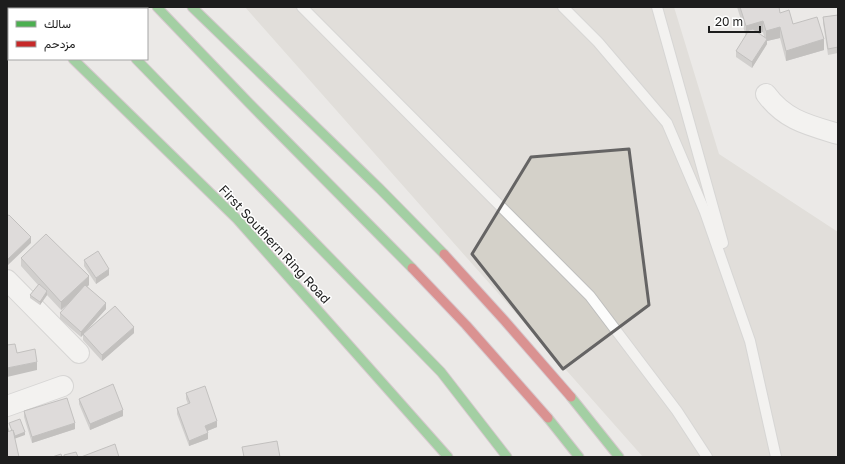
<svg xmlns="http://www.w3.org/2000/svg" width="845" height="464" viewBox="0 0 845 464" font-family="'Golos Text',Vazirmatn,sans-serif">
<rect width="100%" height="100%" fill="#ebe9e7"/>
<polygon fill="#d4d1c9" points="245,7 674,7 719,154 838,232 838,457 643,457"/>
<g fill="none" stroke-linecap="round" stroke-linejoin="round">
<defs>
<g id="lane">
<polyline points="302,7 590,296 677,411 707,457"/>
<polyline points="563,7 598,42 667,123 705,212 750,341 776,457"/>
<polyline points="657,7 723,243"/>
</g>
<g id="street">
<path d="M766 94C785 120 808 125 838 134"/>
<polyline points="7,280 79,353"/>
<polyline points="7,406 63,386"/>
</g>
<g id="fast">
<polyline points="20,7 22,9"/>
<polyline points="157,7 249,103 412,268"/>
<polyline points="192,7 380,189 444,254"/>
<polyline points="73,59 237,219 448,457"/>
<polyline points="136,59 441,372 507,457"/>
<polyline points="571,397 619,457"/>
<polyline points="548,418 579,457"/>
</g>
<g id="jam">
<polyline points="86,7 88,9"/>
<polyline points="444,254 504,320 571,397"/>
<polyline points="412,268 466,325 548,418"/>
</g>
</defs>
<use href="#lane" stroke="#bebebd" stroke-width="12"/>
<use href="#street" stroke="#bebebd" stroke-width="22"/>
<use href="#fast" stroke="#bda1af" stroke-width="11"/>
<use href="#jam" stroke="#bda1af" stroke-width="11"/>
<use href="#lane" stroke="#fcfcfb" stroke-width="10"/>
<use href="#street" stroke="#fcfcfb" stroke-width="20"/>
<use href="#fast" stroke="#4caf50" stroke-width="9"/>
<use href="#jam" stroke="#c62828" stroke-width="9"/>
</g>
<g fill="#b1afae" fill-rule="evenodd">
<path d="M737 7H779L780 13 824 50 786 61 780 38 767 41V44L752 68 736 57V51L746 36ZM763 32 764 37 759 33Z"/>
<polygon points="838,15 838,53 828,55 823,23 823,17"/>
<polygon points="21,258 89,285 87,286 106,309 85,332 134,333 102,361 83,340 83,335 81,337 60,319 60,313 70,302 61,310 47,295 40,305 30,298 30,295 38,285 21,266"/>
<polygon points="84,260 109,275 96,284 84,266"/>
<polygon points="186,393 217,427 207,431 208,439 189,446 177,414 177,408 188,404 186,399"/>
<polygon points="79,399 123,416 90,430 79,404"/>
<polygon points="24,411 75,429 32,443 24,417"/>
</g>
<g fill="#908e8d">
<polygon points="763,21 763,32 746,37 746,26"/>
<polygon points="780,27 780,38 767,41 767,44 752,68 752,62 766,41 766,31"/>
<polygon points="824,39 824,50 786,61 786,51"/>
<polygon points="31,237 31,243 7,266 7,260"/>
<polygon points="109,269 109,275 96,284 96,278"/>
<polygon points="89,276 89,285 61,310 61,302"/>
<polygon points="47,291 47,295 40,305 40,302"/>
<polygon points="106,303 106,309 81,337 81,332"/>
<polygon points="134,327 134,333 102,361 102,355"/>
<polygon points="37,362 37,370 7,377 7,368"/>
<polygon points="123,410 123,416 90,430 90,424"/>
<polygon points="217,421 217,427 205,432 205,426"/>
<polygon points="75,423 75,429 32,443 32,437"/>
<polygon points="25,432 25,435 14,439 14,436"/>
<polygon points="208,433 208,439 189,446 189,441"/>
</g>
<g fill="#cecbca" stroke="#908e8d">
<polygon points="740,7 779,7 780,13 789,10 793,24 817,17 824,39 786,51 780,27 766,31 763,21 746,26"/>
<polygon points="838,15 838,47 828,49 823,17"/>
<polygon points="753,29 767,39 752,62 736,51 749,30"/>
<polygon points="9,215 31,237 7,260 7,216"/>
<polygon points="46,234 89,276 61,302 21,258"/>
<polygon points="98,251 109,269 96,278 84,260"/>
<polygon points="39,284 47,291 40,302 30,295"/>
<polygon points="85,285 106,303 81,332 60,313"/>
<polygon points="115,306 134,327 102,355 83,334"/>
<polygon points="15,344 17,353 35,349 37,362 7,368 7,345"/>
<polygon points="113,384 123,410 90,424 79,399"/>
<polygon points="205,386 217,421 205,426 208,433 189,441 177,408 190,403 186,393"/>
<polygon points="67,398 75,423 32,437 24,411"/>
<polygon points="20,419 25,432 15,436 13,430 12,431 9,423"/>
<polygon points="7,425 9,432 7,432"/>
<polygon points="13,430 19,457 7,457 7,432"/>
<polygon points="277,441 280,457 244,457 242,447"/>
<polygon points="115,444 119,457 81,457"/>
<polygon points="76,452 78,457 64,457 64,455"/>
<polygon points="61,454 62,457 52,457"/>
</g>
<path d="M0 0H845V464H0ZM629 149 649 305 563 369 472 254 531 157Z" fill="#ebe9e7" fill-opacity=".55" fill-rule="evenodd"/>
<path fill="none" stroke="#656464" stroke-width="3" stroke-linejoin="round" d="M629 149 649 305 563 369 472 254 531 157Z"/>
<g text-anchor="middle" stroke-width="3" stroke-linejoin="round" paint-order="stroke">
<g font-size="13" fill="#1d1d1d" stroke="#fff">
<text transform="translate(275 244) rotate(47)" y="5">First Southern Ring Road</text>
</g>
</g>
<rect width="845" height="464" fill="none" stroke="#1d1d1d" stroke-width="16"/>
<rect x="8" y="8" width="140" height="52" fill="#ffffff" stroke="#a5a5a5"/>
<rect x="16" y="21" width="20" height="6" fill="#4caf50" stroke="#a5a5a5"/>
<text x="44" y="28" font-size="12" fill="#1d1d1d">سالك</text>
<rect x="16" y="41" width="20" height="6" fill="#c62828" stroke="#a5a5a5"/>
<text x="44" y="48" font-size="12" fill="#1d1d1d">مزدحم</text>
<path d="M709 26v6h51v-6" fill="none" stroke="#1d1d1d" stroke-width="2"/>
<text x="715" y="26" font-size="12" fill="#1d1d1d" stroke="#ffffff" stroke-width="3" paint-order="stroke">20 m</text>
</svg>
